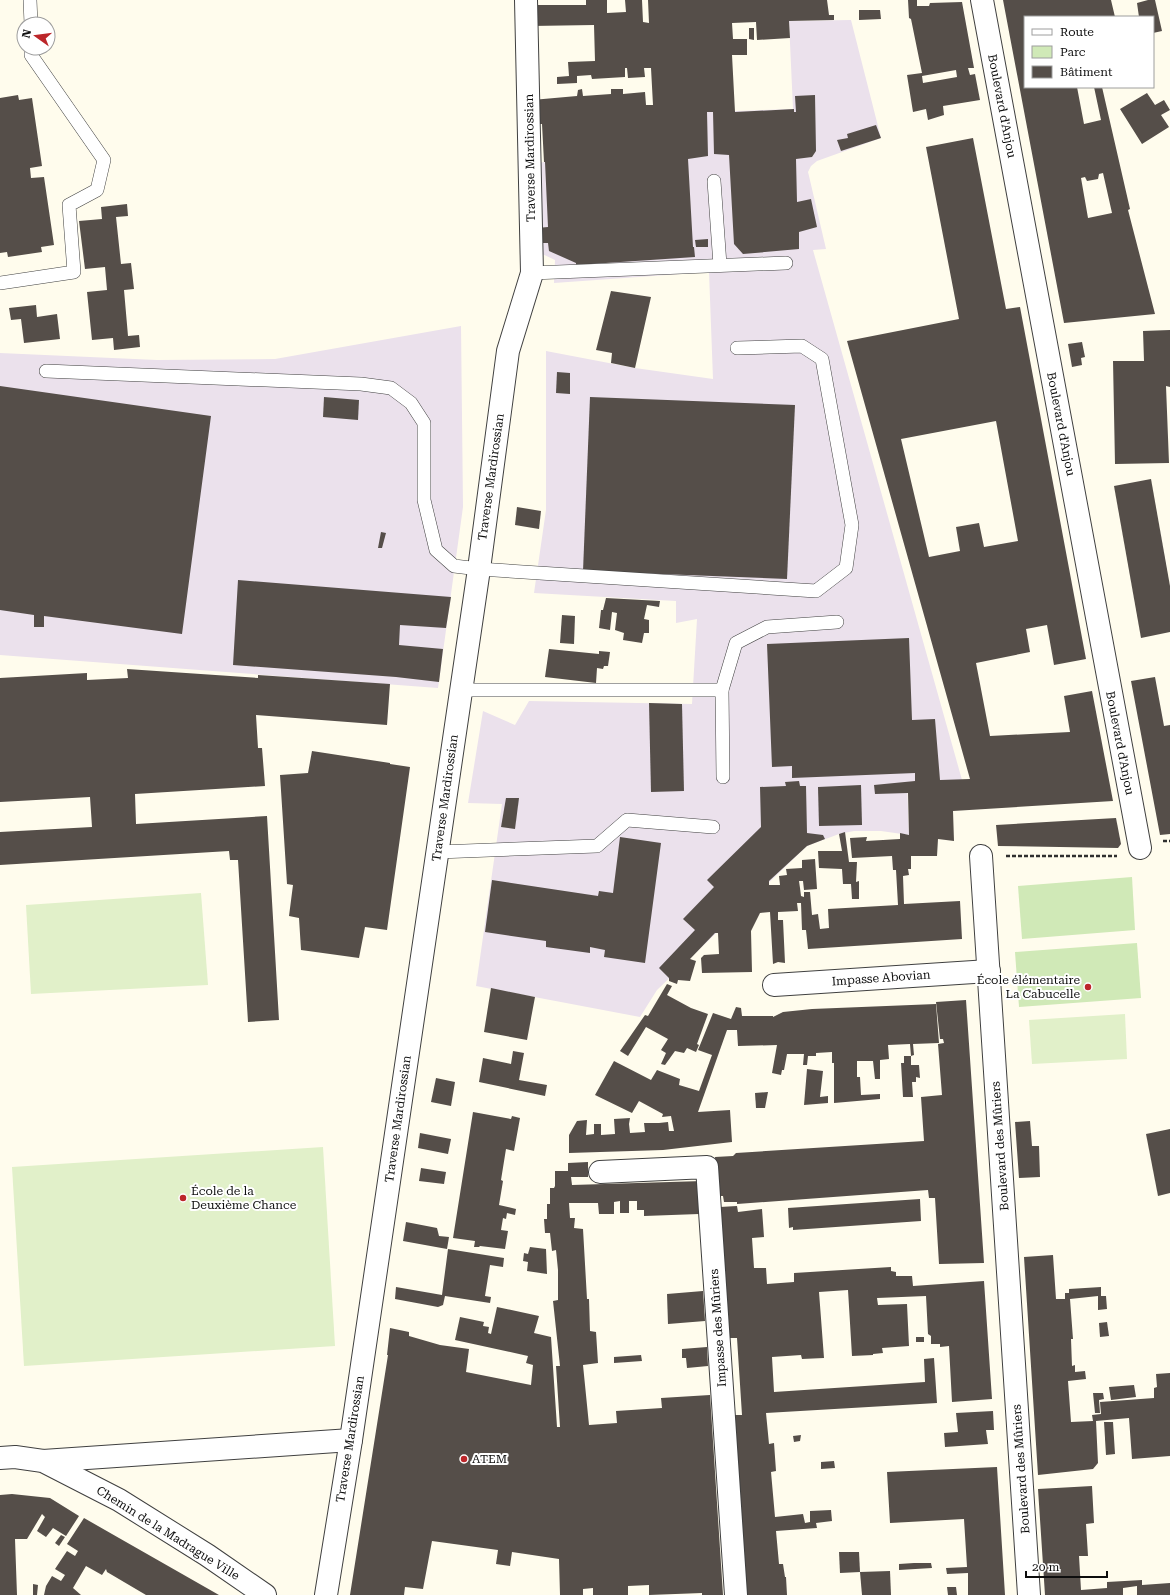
<svg xmlns="http://www.w3.org/2000/svg" width="1170" height="1595" viewBox="0 0 1170 1595" font-family="'Roboto Serif',serif">
<rect width="100%" height="100%" fill="#fffced"/>
<g fill="#ebe1ec">
<polygon points="851,20 881,138 817,161 811,166 808,172 809,176 826,249 813,250 962,780 907,782 909,835 881,831 854,831 839,834 807,846 657,990 640,1017 476,986 502,804 468,803 483,711 515,725 529,701 692,704 697,619 676,623 676,601 534,593 546,510 546,351 635,368 713,379 709,272 554,283 555,260 538,252 535,163 545,162 654,114 793,109 789,21"/>
<polygon points="461,326 463,507 438,688 0,655 0,353 157,360 275,359"/>
</g>
<g fill="#d0e9b7">
<polygon points="1132,877 1135,930 1022,939 1018,886"/>
<polygon points="1137,943 1141,998 1019,1007 1015,952"/>
</g>
<g fill="#e1f0c9">
<polygon points="201,893 208,985 31,994 26,905"/>
<polygon points="1125,1014 1127,1059 1032,1064 1029,1020"/>
<polygon points="323,1147 335,1346 24,1366 12,1167"/>
</g>
<g fill="#554e49" fill-rule="evenodd">
<polygon points="586,0 607,0 607,13 626,12 625,0 642,0 643,22 649,23 648,0 827,0 829,15 834,15 834,20 789,21 790,38 757,40 756,22 732,23 733,39 747,39 747,55 732,55 735,112 794,109 794,112 796,112 795,96 815,95 816,151 812,157 796,159 797,202 811,199 817,227 799,232 799,249 743,254 734,244 729,155 714,154 713,112 707,112 708,156 688,159 693,247 694,247 695,257 576,265 576,263 549,251 548,243 538,243 537,228 548,227 545,162 544,162 542,124 533,124 532,100 577,96 578,90 582,89 583,96 611,94 611,89 623,89 623,94 645,92 646,105 653,105 651,68 644,68 645,77 628,78 627,68 625,68 625,77 592,79 591,75 577,76 577,83 557,84 557,77 569,76 568,62 595,61 594,25 531,26 530,5 586,5"/>
<path d="M908 0H917V6H929L930 3 962 2 974 68H968L970 75 975 74 980 100 943 106 944 115 928 120 926 109 913 112 907 75 922 73 911 19 909 18ZM956 70 957 77 923 83 922 76Z"/>
<path d="M1003 0H1111L1115 17H1025V87H1077L1084 124 1101 120 1094 87H1102L1130 209 1128 210 1155 314 1064 323ZM1103 173 1112 213 1088 218 1081 178 1085 177 1087 181 1098 179 1099 174Z"/>
<polygon points="1148,0 1155,0 1162,31 1153,33 1153,17 1139,17 1137,3"/>
<polygon points="859,10 880,10 881,19 859,20"/>
<polygon points="749,28 754,28 754,40 749,39"/>
<polygon points="1147,93 1155,105 1164,100 1170,110 1161,115 1169,127 1142,144 1120,109"/>
<polygon points="18,95 19,100 32,98 42,166 30,168 31,178 44,177 54,245 41,247 42,252 8,257 7,252 0,253 0,98"/>
<polygon points="876,125 881,138 841,151 837,140 848,138 847,134"/>
<path d="M973 138 1006 309 1020 307 1086 659 1054 665 1047 625 1026 629 1030 652 976 663 990 736 1070 732 1064 696 1092 691 1113 801 953 811 954 841 938 839 937 856H911V869H908L909 875 903 876 904 904 960 901 962 939 808 949 806 930H802L801 903H797L798 911 778 912V920H783L785 963 778 962 773 964 770 912 760 913 751 931 752 972 702 973 701 958 704 955 719 954 718 933H715L690 959 696 961 690 981 678 980 677 984 669 981V978L659 968 695 930 683 919 714 887 707 880 761 827 760 787 786 786 785 782 799 781 800 786H806L807 833 823 835 825 839 807 846 769 881V885H780L779 876 787 875 786 869 802 868V860L815 859 817 889 804 890 803 881H799L800 888 801 896 804 897V892H810L812 915 818 914 820 929 829 928 828 909 898 905 896 870H893L892 856 852 858 850 838 867 837 866 841 900 839V833L909 835 908 793 875 794 874 785 915 781V773L792 778V766L772 767 767 644 909 638 912 720 935 719 940 780 970 779 847 341 959 319 926 147ZM996 421 1018 541 984 547 979 523 956 527 960 551 929 557 901 439Z"/>
<polygon points="127,204 128,216 116,217 121,264 131,263 134,289 124,290 128,336 139,335 140,347 114,350 113,338 92,340 87,292 107,290 105,267 85,269 79,221 102,219 101,207"/>
<polygon points="708,239 708,247 696,247 695,240"/>
<polygon points="611,291 651,297 635,368 611,363 612,353 596,350"/>
<polygon points="36,305 37,317 57,314 60,339 24,343 21,319 11,320 9,308"/>
<polygon points="1170,330 1170,387 1166,386 1169,463 1115,464 1113,361 1144,361 1143,331"/>
<polygon points="1082,342 1085,357 1081,358 1082,365 1072,367 1068,344"/>
<polygon points="557,372 570,373 570,394 556,393"/>
<polygon points="0,386 211,416 182,634 44,616 44,627 34,627 34,615 0,610"/>
<polygon points="324,397 359,400 358,420 323,417"/>
<polygon points="590,397 795,405 787,579 583,571"/>
<polygon points="1151,479 1170,586 1170,632 1141,638 1114,486"/>
<polygon points="517,507 541,511 539,529 515,525"/>
<polygon points="381,532 386,533 382,548 378,548"/>
<polygon points="238,580 451,597 446,628 400,625 399,645 443,649 439,682 396,677 233,665"/>
<polygon points="606,598 660,601 659,607 647,605 644,619 649,620 649,633 644,633 642,643 623,640 624,633 615,630 617,613 612,612 610,630 599,628 601,610 603,610"/>
<polygon points="562,615 575,616 574,644 560,643"/>
<polygon points="549,649 599,654 599,651 610,652 608,666 604,666 603,669 597,668 596,683 545,677"/>
<polygon points="127,669 258,678 258,675 390,684 387,725 256,715 258,748 262,748 265,786 135,794 136,824 267,816 279,1020 248,1022 238,860 230,860 229,851 0,865 0,832 92,827 90,797 0,802 0,678 87,673 87,680 128,678"/>
<polygon points="1155,677 1164,726 1170,725 1170,834 1160,835 1131,681"/>
<polygon points="649,703 682,704 684,791 651,792"/>
<polygon points="312,751 390,763 390,764 410,767 387,930 365,927 359,958 301,950 299,918 289,916 293,885 287,884 280,775 308,773"/>
<polygon points="861,785 862,825 819,826 818,787"/>
<polygon points="506,798 519,798 515,829 501,827"/>
<polygon points="1116,818 1121,844 1118,848 998,846 996,825"/>
<polygon points="845,832 849,862 857,862 856,882 859,881 859,899 852,899 851,884 843,884 842,869 819,868 818,851 842,851 839,834"/>
<polygon points="620,837 661,843 645,963 604,957 605,950 590,947 590,953 546,947 546,941 485,932 492,880 598,896 599,891 613,893"/>
<polygon points="667,984 672,986 667,995 691,1008 708,1014 697,1044 699,1045 696,1052 687,1048 684,1053 675,1051 665,1065 661,1064 666,1053 661,1050 668,1039 646,1027 628,1056 620,1051 645,1015 648,1016"/>
<polygon points="491,988 535,997 527,1040 484,1032"/>
<polygon points="966,1000 984,1263 939,1264 935,1198 929,1198 928,1190 737,1204 737,1202 724,1202 723,1196 718,1196 715,1157 733,1156 736,1153 924,1141 921,1097 942,1095 938,1044 944,1043 943,1039 940,1039 936,1002"/>
<polygon points="936,1004 939,1043 913,1044 914,1055 911,1056 910,1044 888,1045 889,1059 880,1060 880,1079 875,1079 873,1061 857,1061 857,1077 860,1077 861,1095 880,1094 880,1099 834,1103 834,1063 832,1063 832,1052 816,1053 816,1056 808,1056 807,1065 803,1065 804,1054 787,1054 784,1070 782,1070 781,1075 772,1073 777,1045 738,1046 737,1030 727,1030 698,1112 730,1110 732,1142 663,1150 569,1153 569,1135 577,1121 587,1120 586,1135 594,1134 594,1124 601,1124 601,1135 615,1134 614,1119 630,1118 629,1124 630,1133 645,1132 644,1123 659,1123 668,1122 669,1131 674,1131 671,1116 662,1117 663,1114 639,1101 632,1113 595,1095 614,1061 651,1080 657,1070 680,1079 679,1085 699,1091 712,1055 698,1050 713,1013 731,1019 736,1007 741,1008 742,1016 773,1016 773,1017 783,1012 812,1009"/>
<polygon points="513,1051 524,1053 519,1080 547,1085 545,1096 479,1082 483,1058 511,1064"/>
<polygon points="904,1056 911,1056 911,1065 919,1065 920,1078 916,1077 916,1082 912,1082 913,1097 903,1097 901,1063 904,1063"/>
<polygon points="807,1069 823,1071 820,1097 828,1096 828,1103 804,1105"/>
<polygon points="436,1078 455,1082 451,1106 431,1102"/>
<polygon points="768,1092 765,1108 756,1108 755,1093"/>
<polygon points="473,1112 511,1119 512,1116 520,1118 514,1151 506,1149 501,1180 503,1181 499,1205 516,1209 515,1215 507,1213 506,1219 503,1218 501,1230 508,1231 505,1249 480,1246 479,1247 474,1247 475,1241 453,1238"/>
<polygon points="1030,1121 1032,1146 1039,1146 1040,1177 1019,1178 1015,1122"/>
<polygon points="1170,1129 1170,1193 1158,1196 1146,1134"/>
<polygon points="420,1133 451,1139 448,1154 418,1148"/>
<polygon points="588,1162 588,1177 571,1177 572,1185 703,1181 699,1214 644,1216 644,1210 637,1210 637,1201 629,1201 629,1213 620,1213 620,1201 614,1202 614,1214 599,1214 598,1203 569,1203 570,1218 575,1218 574,1228 583,1229 587,1299 589,1299 590,1331 596,1332 598,1363 583,1365 589,1425 617,1423 616,1411 662,1408 661,1398 710,1395 723,1595 702,1595 702,1593 649,1595 649,1585 628,1586 628,1595 593,1595 593,1588 583,1589 583,1595 560,1595 559,1559 512,1552 510,1566 496,1564 498,1550 432,1541 423,1589 405,1587 404,1595 350,1595 388,1355 387,1355 390,1328 409,1332 409,1336 440,1345 469,1349 466,1372 531,1385 533,1365 526,1363 528,1356 455,1340 460,1317 484,1322 483,1326 489,1327 488,1333 491,1334 497,1307 539,1316 534,1333 551,1337 557,1427 560,1427 556,1366 560,1366 553,1301 558,1300 558,1270 556,1250 552,1251 550,1233 545,1233 544,1219 547,1219 547,1204 550,1204 550,1188 554,1188 555,1186 555,1171 568,1171 568,1163"/>
<polygon points="421,1168 446,1172 444,1184 419,1181"/>
<polygon points="920,1199 921,1221 793,1230 793,1227 789,1228 788,1208"/>
<polygon points="737,1206 738,1212 762,1209 764,1237 752,1238 754,1268 766,1268 767,1284 794,1282 794,1273 891,1267 891,1271 896,1272 896,1276 912,1276 913,1286 984,1281 992,1399 952,1402 949,1346 940,1347 940,1344 931,1344 931,1336 928,1334 926,1296 877,1298 878,1305 907,1304 909,1346 882,1348 883,1353 873,1354 873,1355 852,1356 848,1290 819,1292 824,1358 802,1359 801,1355 772,1357 774,1392 925,1382 924,1359 934,1358 937,1403 766,1413 769,1444 774,1443 776,1471 771,1472 775,1517 803,1514 805,1523 810,1522 810,1511 831,1510 832,1521 816,1523 817,1528 776,1531 779,1564 783,1564 785,1577 786,1577 787,1595 744,1595 732,1415 742,1415 737,1338 727,1338 720,1207"/>
<polygon points="406,1222 437,1228 439,1236 449,1237 447,1249 403,1241"/>
<polygon points="530,1247 546,1249 547,1274 527,1271 528,1262 523,1261 524,1253 528,1254"/>
<polygon points="448,1249 504,1258 503,1267 490,1265 485,1296 491,1297 490,1303 445,1296 443,1305 438,1307 395,1299 396,1287 442,1295"/>
<polygon points="1053,1255 1056,1299 1065,1299 1065,1293 1069,1293 1069,1289 1101,1287 1101,1296 1106,1296 1107,1309 1098,1310 1098,1296 1070,1299 1073,1339 1071,1339 1072,1366 1075,1365 1075,1372 1085,1371 1086,1379 1068,1381 1071,1422 1093,1421 1092,1415 1101,1414 1100,1402 1154,1398 1154,1388 1157,1387 1156,1374 1170,1373 1170,1456 1132,1459 1129,1418 1096,1421 1098,1463 1093,1469 1038,1475 1024,1257"/>
<polygon points="703,1291 705,1321 668,1324 667,1294"/>
<polygon points="1107,1322 1109,1336 1100,1337 1099,1323"/>
<rect x="916" y="1337" width="8" height="5"/>
<polygon points="707,1347 708,1366 687,1368 686,1358 682,1358 682,1349"/>
<polygon points="641,1355 642,1361 614,1363 614,1357"/>
<polygon points="1134,1385 1136,1397 1111,1400 1109,1387"/>
<polygon points="1093,1393 1103,1393 1104,1399 1099,1400 1100,1413 1095,1413"/>
<polygon points="993,1411 994,1430 986,1430 988,1444 945,1447 944,1433 958,1432 956,1413"/>
<polygon points="1104,1422 1113,1422 1115,1454 1106,1455"/>
<polygon points="801,1435 800,1441 794,1442 793,1436"/>
<polygon points="834,1461 835,1468 821,1469 821,1462"/>
<polygon points="997,1467 1005,1595 968,1595 968,1573 947,1574 946,1568 967,1567 964,1519 890,1523 887,1472"/>
<polygon points="1092,1486 1094,1523 1086,1524 1088,1556 1079,1556 1081,1590 1107,1588 1107,1582 1142,1580 1142,1585 1170,1583 1170,1595 1137,1595 1137,1586 1123,1588 1123,1595 1045,1595 1038,1489"/>
<polygon points="12,1494 50,1498 79,1516 66,1536 53,1528 46,1537 37,1531 45,1517 42,1514 27,1539 15,1539 17,1595 0,1595 0,1495"/>
<polygon points="84,1518 119,1538 219,1595 146,1595 107,1572 106,1569 102,1575 86,1566 73,1588 81,1595 44,1595 46,1586 52,1576 61,1581 65,1575 55,1569 67,1551 75,1556 78,1551 67,1544"/>
<polygon points="61,1535 65,1537 59,1546 55,1543"/>
<polygon points="839,1552 859,1552 860,1572 840,1573"/>
<polygon points="914,1563 931,1563 932,1568 899,1570 899,1564"/>
<polygon points="890,1571 891,1595 862,1595 860,1572"/>
<polygon points="33,1584 38,1585 37,1595 33,1595"/>
<polygon points="947,1587 956,1587 957,1595 948,1595"/>
</g>
<g fill="none" stroke-linecap="round" stroke-linejoin="round">
<defs>
<g id="service">
<polyline points="30,0 31,24"/>
<polyline points="714,181 720,265"/>
<polyline points="532,273 786,263"/>
<polyline points="0,283 74,272 69,205 97,190 104,160 31,55 31,48"/>
<polyline points="46,371 361,384 391,388 411,403 424,423 424,500 436,550 454,566 479,569 816,591 846,568 852,525 822,359 802,346 737,348"/>
<polyline points="460,690 722,690"/>
<polyline points="723,777 722,690 736,643 767,627 837,622"/>
<polyline points="438,852 597,846 627,820 713,827"/>
</g>
<g id="minor">
<polyline points="982,0 1140,848"/>
<polyline points="981,856 1029,1595"/>
<polyline points="774,985 989,971"/>
<polyline points="600,1172 707,1167 736,1595"/>
<polyline points="43,1461 351,1440"/>
<polyline points="326,1595 351,1440 479,569 508,351 532,273 526,0"/>
</g>
<polyline id="tertiary" points="0,1458 15,1457 43,1461 119,1500 207,1555 265,1595"/>
</defs>
<use href="#service" stroke="#404040" stroke-width="14"/>
<use href="#minor" stroke="#404040" stroke-width="24"/>
<use href="#tertiary" stroke="#404040" stroke-width="24"/>
<g stroke="#2f2f2f" stroke-width="2.5" stroke-dasharray="4 2" stroke-linecap="butt">
<polyline points="1163,841 1170,841"/>
<polyline points="1006,856 1117,856"/>
</g>
<use href="#service" stroke="#fff" stroke-width="13"/>
<use href="#minor" stroke="#fff" stroke-width="22"/>
<use href="#tertiary" stroke="#fff" stroke-width="22"/>
</g>
<g fill="#bc262a" stroke="#fff" stroke-width="1.5">
<circle cx="1088" cy="987" r="4"/>
<circle cx="183" cy="1198" r="4"/>
<circle cx="464" cy="1459" r="4"/>
</g>
<g text-anchor="middle" stroke-width="4" stroke-linejoin="round" paint-order="stroke">
<g font-size="12" fill="#0d0d0d" stroke="#fff">
<text transform="translate(1002 106) rotate(79)" y="4">Boulevard d'Anjou</text>
<text transform="translate(530 158) rotate(-91)" y="4">Traverse Mardirossian</text>
<text transform="translate(1061 424) rotate(79)" y="4">Boulevard d'Anjou</text>
<text transform="translate(491 477) rotate(-82)" y="4">Traverse Mardirossian</text>
<text transform="translate(1120 743) rotate(79)" y="4">Boulevard d'Anjou</text>
<text transform="translate(445 798) rotate(-82)" y="4">Traverse Mardirossian</text>
<text transform="translate(881 978) rotate(-4)" y="4">Impasse Abovian</text>
<text transform="translate(398 1119) rotate(-82)" y="4">Traverse Mardirossian</text>
<text transform="translate(1000 1146) rotate(-94)" y="4">Boulevard des Mûriers</text>
<text transform="translate(718 1328) rotate(-94)" y="4">Impasse des Mûriers</text>
<text transform="translate(350 1439) rotate(-81)" y="4">Traverse Mardirossian</text>
<text transform="translate(1021 1469) rotate(-94)" y="4">Boulevard des Mûriers</text>
<text transform="translate(168 1533) rotate(32)" y="4">Chemin de la Madrague Ville</text>
</g>
<g font-size="12" fill="#0d0d0d" stroke="#fff" text-anchor="start">
<text x="1080" y="984" text-anchor="end">École élémentaire<tspan x="1080" dy="14">La Cabucelle</tspan></text>
<text x="191" y="1195">École de la<tspan x="191" dy="14">Deuxième Chance</tspan></text>
<text x="472" y="1463">ATEM</text>
</g>
</g>
<rect x="1024" y="16" width="130" height="72" fill="#ffffff" stroke="#9e9e9e"/>
<rect x="1032" y="29" width="20" height="6" fill="#ffffff" stroke="#9e9e9e"/>
<text x="1060" y="36" font-size="12" fill="#0d0d0d">Route</text>
<rect x="1032" y="46" width="20" height="12" fill="#d0e9b7" stroke="#9e9e9e"/>
<text x="1060" y="56" font-size="12" fill="#0d0d0d">Parc</text>
<rect x="1032" y="66" width="20" height="12" fill="#554e49" stroke="#9e9e9e"/>
<text x="1060" y="76" font-size="12" fill="#0d0d0d">Bâtiment</text>
<g transform="translate(36 36) rotate(284)"><circle r="19" fill="#ffffff" stroke="#9e9e9e"/>
<path d="M0-3L7 15L0 10L-7 15Z" fill="#bc262a"/>
<text y="-6" font-size="11" font-weight="bold" text-anchor="middle" fill="#0d0d0d">N</text>
</g>
<path d="M1026 1571v6h81v-6" fill="none" stroke="#0d0d0d" stroke-width="2"/>
<text x="1032" y="1571" font-size="12" fill="#0d0d0d" stroke="#ffffff" stroke-width="3" paint-order="stroke">20 m</text>
</svg>
